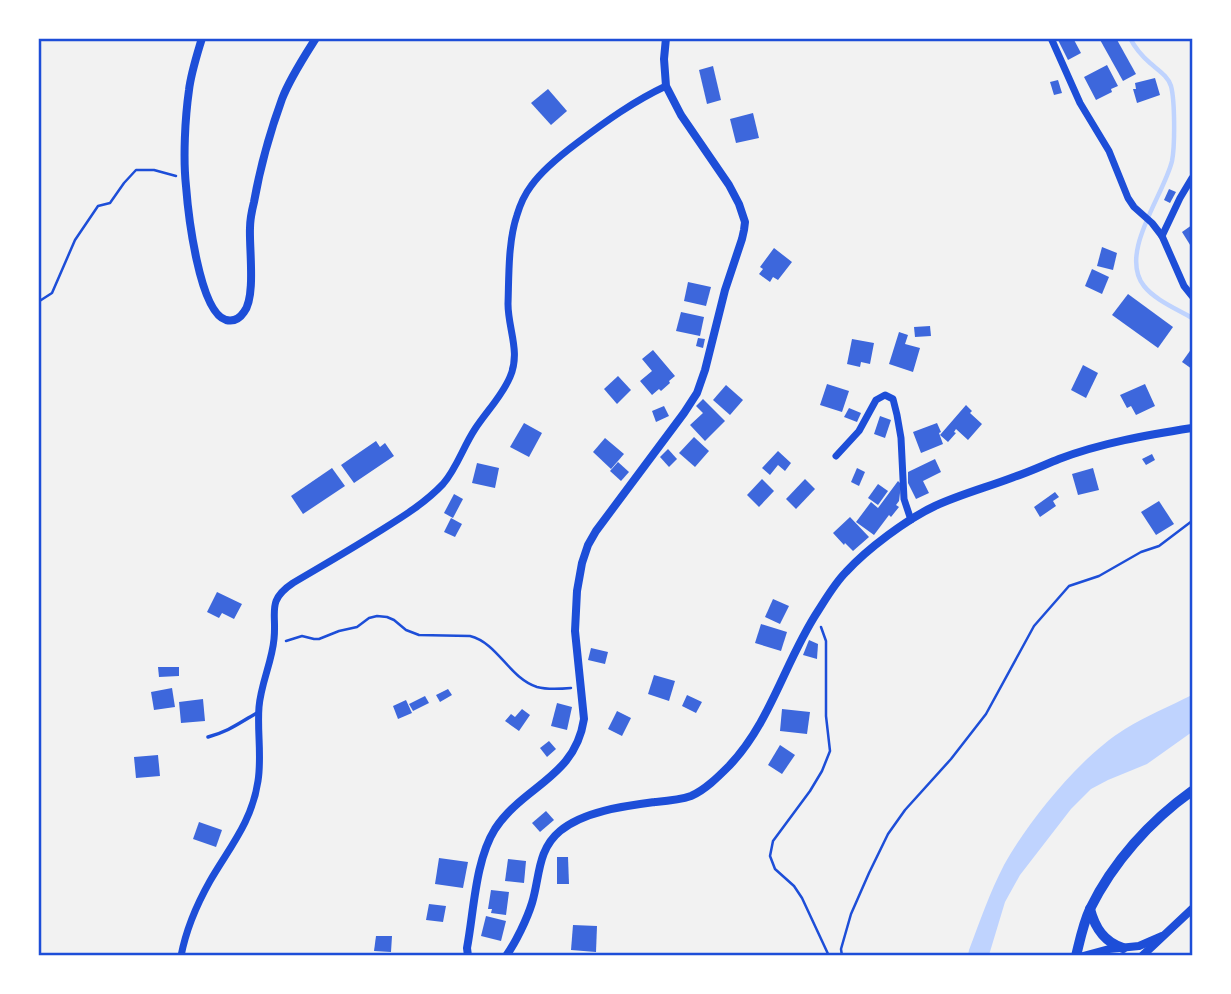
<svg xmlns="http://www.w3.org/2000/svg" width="1231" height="994" viewBox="0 0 1231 994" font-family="Roboto,sans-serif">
<rect width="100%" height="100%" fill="#f2f2f2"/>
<path fill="#bfd3fe" d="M1192 695V732L1147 764 1108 780 1091 789 1071 809 1020 875 1005 902 989 955H968L969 950C980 921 990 892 1004 865 1029 820 1081 756 1125 729 1146 716 1170 706 1192 695Z"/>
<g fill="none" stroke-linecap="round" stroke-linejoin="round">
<path stroke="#bfd3fe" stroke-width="4.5" d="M1130 38C1135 48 1142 56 1150 63 1158 70 1168 76 1171 86 1175 101 1175 146 1172 161 1164 195 1118 253 1144 286 1155 300 1177 309 1192 318"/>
</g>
<g fill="#3d67dc">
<polygon points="1057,38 1073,38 1081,53 1068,60"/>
<polygon points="1099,38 1116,38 1136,74 1123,81"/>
<polygon points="1107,65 1118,86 1111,89 1112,92 1096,100 1084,77"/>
<polygon points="713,66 721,100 707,104 699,70"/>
<polygon points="1155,78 1160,95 1137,103 1133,89 1136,89 1135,83"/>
<polygon points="1058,80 1062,93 1054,95 1050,82"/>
<polygon points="548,89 567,111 551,125 531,103"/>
<polygon points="753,113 759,138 736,143 730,119"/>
<polygon points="1169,189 1176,192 1170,203 1164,200"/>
<polygon points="1192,225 1192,248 1182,232"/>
<polygon points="1102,247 1117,253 1113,270 1097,266"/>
<polygon points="774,248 792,262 778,280 773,277 770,282 759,274 763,269 760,267"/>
<polygon points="1092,269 1109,277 1102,294 1085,286"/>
<polygon points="688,282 711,287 706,306 684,301"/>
<polygon points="1128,294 1173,327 1158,348 1112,315"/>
<polygon points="681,312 704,317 700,336 676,331"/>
<polygon points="930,326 931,336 915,337 914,327"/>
<polygon points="899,332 908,335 905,344 920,348 913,372 889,364"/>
<polygon points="698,338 705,339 703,348 696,346"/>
<polygon points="852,339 874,343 870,364 861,362 860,367 847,364"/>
<polygon points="1192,348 1192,369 1182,362"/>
<polygon points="653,350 675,376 669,381 670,383 661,391 659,389 652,395 640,381 652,371 642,359"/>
<polygon points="1083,365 1098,373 1086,398 1071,390"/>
<polygon points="618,376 631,390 617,404 604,389"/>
<polygon points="827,384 849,391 842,412 820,405"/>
<polygon points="1145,384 1155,406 1136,415 1131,406 1127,408 1120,395"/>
<polygon points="726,385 743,400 730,415 713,400"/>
<polygon points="703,399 725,421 705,441 690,425 703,413 696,406"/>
<polygon points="966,405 972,411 970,413 982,424 968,440 956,429 954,432 956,433 948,442 940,435"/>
<polygon points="664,406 669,416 656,422 652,411"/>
<polygon points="849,408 861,413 857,422 844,417"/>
<polygon points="880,416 891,420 885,438 874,434"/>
<polygon points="524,423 542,433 529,457 510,447"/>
<polygon points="937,423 941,432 939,433 943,444 921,453 913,432"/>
<polygon points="694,437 709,451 695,467 679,453"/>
<polygon points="605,438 624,454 611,469 593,452"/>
<polygon points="376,441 380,447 385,443 394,456 354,483 341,465"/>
<polygon points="668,449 677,459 669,467 660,457"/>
<polygon points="778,451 791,463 785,471 778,465 770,475 762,468"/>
<polygon points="1152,454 1155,460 1146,465 1142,459"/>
<polygon points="935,459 941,472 923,481 929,493 916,499 908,483 908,472"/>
<polygon points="618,462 629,472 621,481 610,471"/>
<polygon points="477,463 499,468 495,488 472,483"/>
<polygon points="332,468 345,486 303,514 291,496"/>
<polygon points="857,468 865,472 859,486 851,482"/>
<polygon points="1093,468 1099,490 1078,495 1072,474"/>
<polygon points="762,479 774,491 759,507 747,495"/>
<polygon points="805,479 815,489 796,509 786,499"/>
<polygon points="898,481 900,483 900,493 899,501 896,505 899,507 891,517 889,515 874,535 856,522 871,502 878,508"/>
<polygon points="878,484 888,491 878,505 868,498"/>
<polygon points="1055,492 1059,497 1053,501 1056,506 1040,517 1034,507"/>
<polygon points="454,494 463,499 453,518 444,513"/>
<polygon points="1159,501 1174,524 1156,535 1141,512"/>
<polygon points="850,517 869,537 853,551 845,543 844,545 833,533"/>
<polygon points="451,518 462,524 455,537 444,532"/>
<polygon points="217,592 242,604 234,619 222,613 219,618 207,612"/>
<polygon points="773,599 789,606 780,624 765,617"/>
<polygon points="761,624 787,632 781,651 755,643"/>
<polygon points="809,640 818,644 817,659 803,655"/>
<polygon points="591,648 608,652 605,664 588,660"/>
<polygon points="158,667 179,667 179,676 159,677"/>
<polygon points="654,675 675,681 669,701 648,694"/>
<polygon points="172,688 175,707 154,710 151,692"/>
<polygon points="448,689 452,695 440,702 436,695"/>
<polygon points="687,695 702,702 696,713 682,706"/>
<polygon points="425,696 429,703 413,711 409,704"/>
<polygon points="203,699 205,721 181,723 179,702"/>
<polygon points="406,700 412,713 398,719 393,706"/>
<polygon points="557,703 572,707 567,730 551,726"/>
<polygon points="522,709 530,715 519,731 505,721 511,714 515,717"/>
<polygon points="782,709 810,712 807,734 780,731"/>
<polygon points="617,711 631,718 622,736 608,729"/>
<polygon points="549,741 556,749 547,757 540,748"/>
<polygon points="780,745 795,755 782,774 768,765"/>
<polygon points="158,755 160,776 136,778 134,757"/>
<polygon points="546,811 554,820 540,832 532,823"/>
<polygon points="199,822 222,830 216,847 193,839"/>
<polygon points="557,857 568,857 569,884 557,884"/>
<polygon points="439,858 468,862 463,888 435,884"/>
<polygon points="508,859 526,861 524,883 505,881"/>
<polygon points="491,890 509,892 506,915 491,913 492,909 488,909"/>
<polygon points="429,904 446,906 443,922 426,920"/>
<polygon points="486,916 506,921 501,941 481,936"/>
<polygon points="573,925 597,926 596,952 571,950"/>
<polygon points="376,936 392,936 391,952 374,951"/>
</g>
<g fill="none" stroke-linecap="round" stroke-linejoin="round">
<g stroke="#1d4ed8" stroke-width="2.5">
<polyline points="38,302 52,293 75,240 98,206 110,203 124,183 136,170 154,170 176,176"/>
<polyline points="821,627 826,641 826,716 830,751 822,771 810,791 773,841 770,856 775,869 794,886 802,898 829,956"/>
<path d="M286 641 302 636 314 639H319L339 631 357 627 369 618 377 616 387 617 394 620 406 630 419 635 470 636C498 643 509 678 537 687 548 690 560 689 571 688"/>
<polyline points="842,956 841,949 851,914 869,873 888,834 905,810 951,759 986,714 1034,626 1069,586 1099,576 1141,552 1159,546 1192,521"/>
</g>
<path stroke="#1d4ed8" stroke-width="3.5" d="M208 737C230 731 239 723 257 713"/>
<g stroke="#1d4ed8" stroke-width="7">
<polyline points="1051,38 1080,103 1109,151 1128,198 1134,207 1152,223 1162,236 1184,286 1192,296"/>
<polyline points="1162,236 1180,198 1192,178"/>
<polyline points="836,456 859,431 876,400 885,395 893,399 897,415 901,438 904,499 911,520"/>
<path d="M181 956C186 930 197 904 210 881 229 848 252 822 258 781 262 756 257 731 259 707 261 683 272 662 274 639 277 612 266 601 293 583 320 567 348 551 375 534 399 519 423 505 443 484 457 468 463 447 475 429 486 412 502 396 510 377 521 352 508 329 508 304 509 275 508 242 517 215 520 205 525 194 531 186 543 169 561 155 577 143 606 121 634 101 666 86"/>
</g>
<g stroke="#1d4ed8" stroke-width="8">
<path d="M202 38C197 55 191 73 189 90 185 118 183 158 186 186 188 212 199 312 226 320 234 322 240 318 244 312 256 297 249 248 250 228 250 220 252 210 254 202 260 168 270 132 282 99 290 78 304 57 316 38"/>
<path d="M468 956 467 948C474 911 475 861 495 829 524 785 575 778 584 719L575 631 577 591 582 563 588 545 596 531 684 413 697 393 705 370 725 290 742 239 744 230 745 222 739 204 729 185 681 115 666 86 664 59 666 38"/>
<path d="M506 956C516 942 527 919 532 903 540 877 537 850 560 831 584 811 625 806 655 802 667 801 680 800 691 796 705 790 718 777 729 766 771 722 785 661 818 611 827 597 835 583 846 572 867 549 907 519 935 506 961 494 988 487 1014 477 1029 472 1044 465 1059 459 1101 443 1147 435 1192 428"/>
<polyline points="1083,956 1109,949 1139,946 1162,936"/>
<polyline points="1142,956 1192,909"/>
</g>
<g stroke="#1d4ed8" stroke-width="10">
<path d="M1090 909C1095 928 1104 942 1123 948"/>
<path d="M1076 956C1080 940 1083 924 1090 909 1113 862 1150 821 1192 791"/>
</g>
</g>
<rect width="1231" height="994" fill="none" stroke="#ffffff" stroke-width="80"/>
<rect x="40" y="40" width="1151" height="914" fill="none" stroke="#1d4ed8" stroke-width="2.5"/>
</svg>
